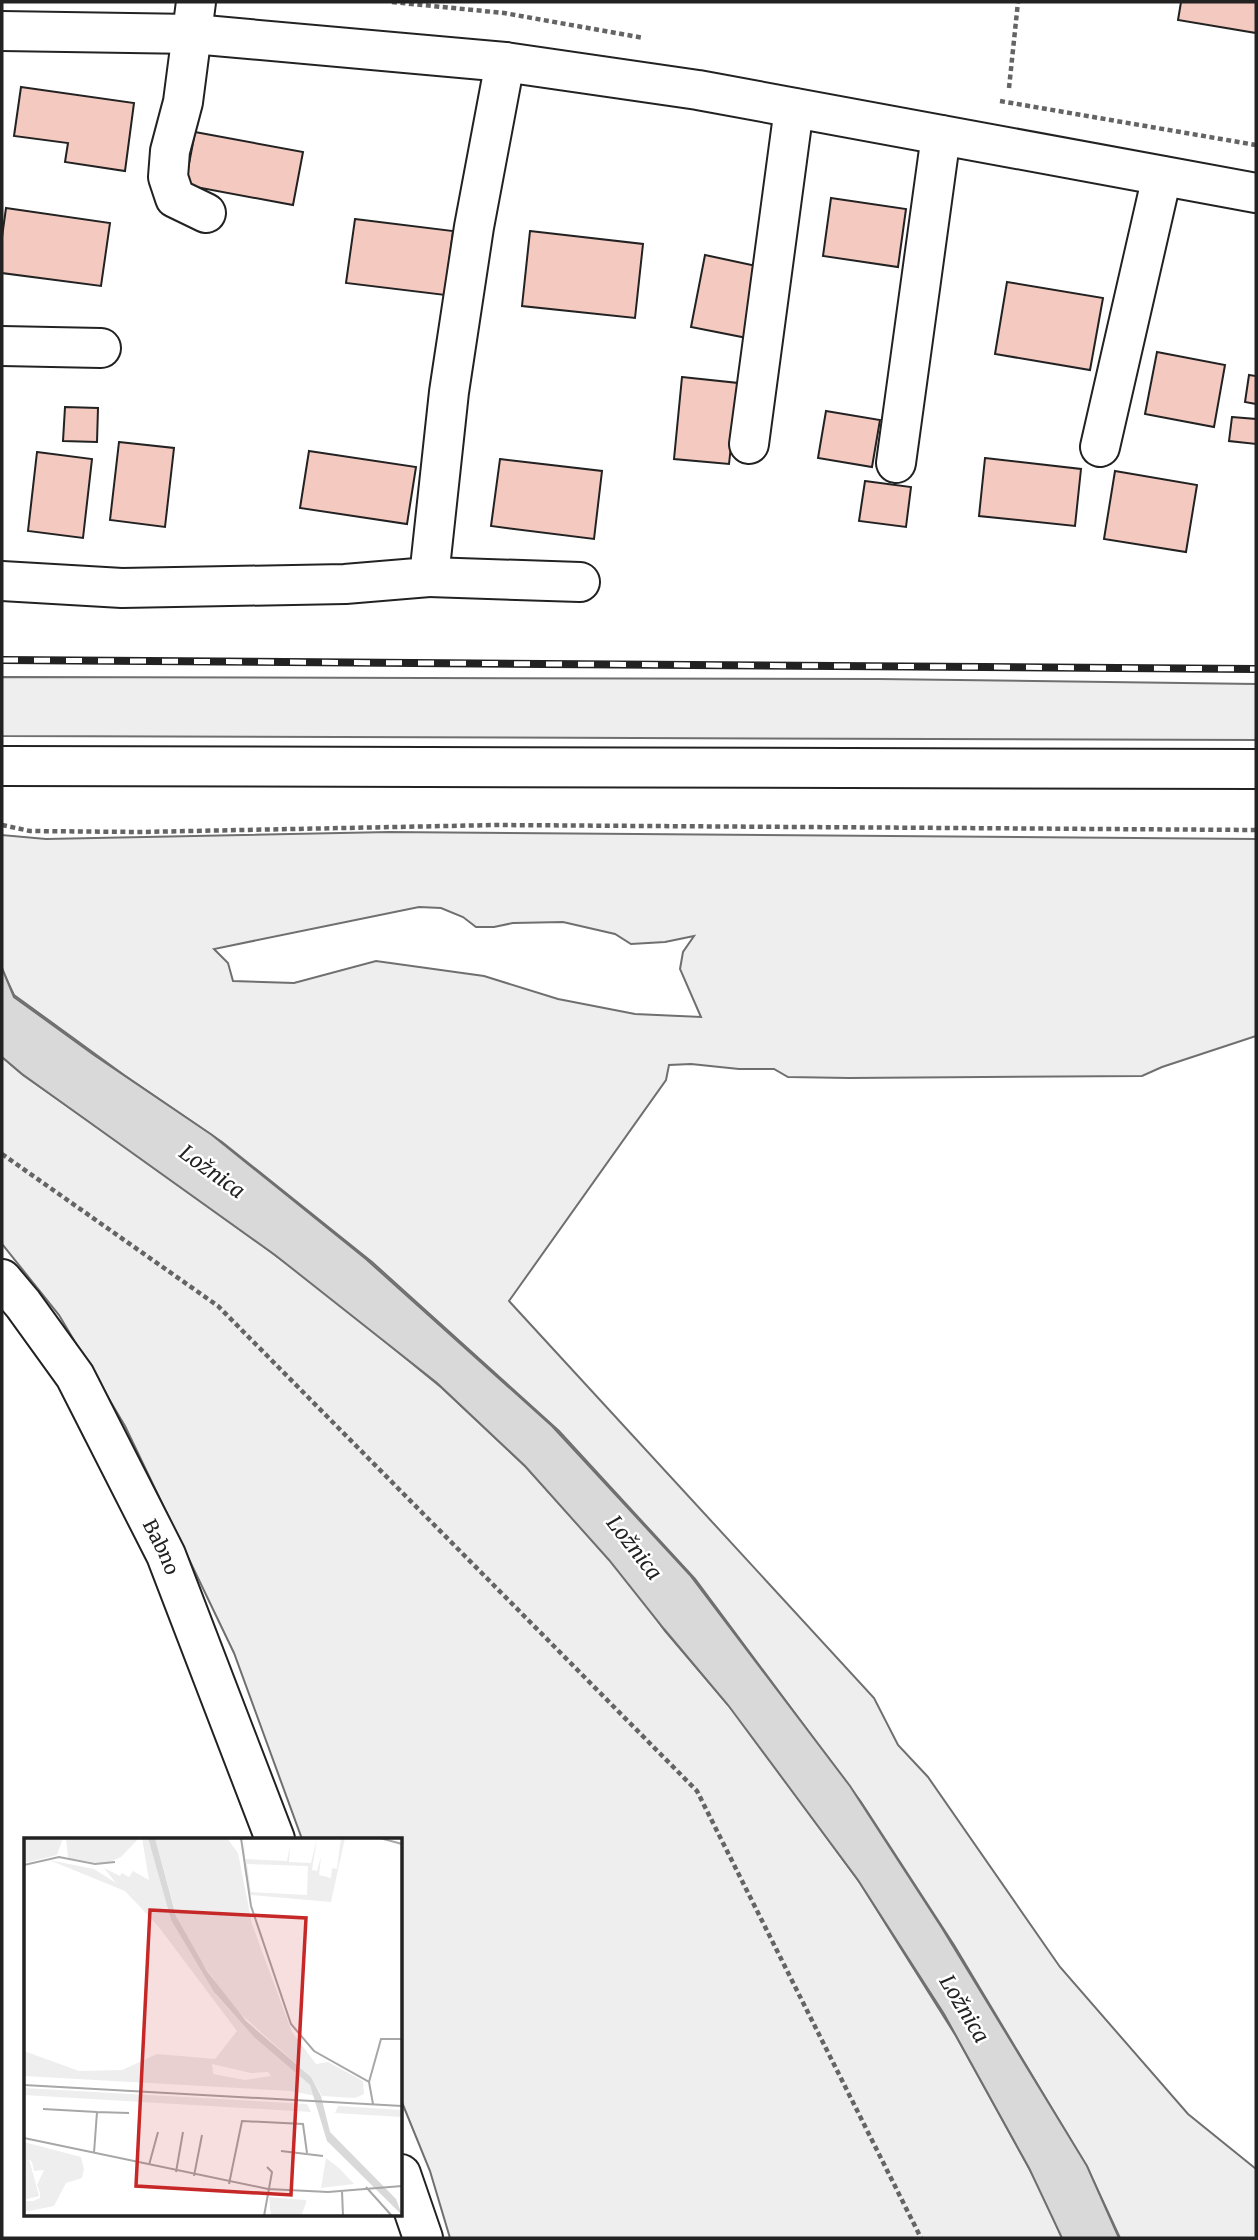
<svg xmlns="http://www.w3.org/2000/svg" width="1258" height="2240" viewBox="0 0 1258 2240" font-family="Merriweather,serif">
<rect width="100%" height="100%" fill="#fff"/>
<g fill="#eee" stroke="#6f6f6f" stroke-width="2" fill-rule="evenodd">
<polygon points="2,677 879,679 1256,684 1256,740 2,736"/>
<path d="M389 832 1256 839V1036L1162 1067 1142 1076 849 1078 788 1077 774 1069H739L691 1064 669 1065 666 1080 509 1301 874 1698 898 1745 928 1777 1060 1967 1188 2114 1256 2169V2238H1120L1087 2167 954 1945 861 1802 695 1579 559 1431 372 1262 222 1142 124 1075 14 995 2 970V835L46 839ZM419 907 441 908 463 917 476 927H494L513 923 563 922 615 934 631 944 665 942 694 936 683 952 680 969 701 1017 635 1014 558 999 484 976 376 961 294 983 233 981 228 963 214 949Z"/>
<polygon points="2,1057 23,1075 215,1210 331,1297 442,1388 527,1468 628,1580 665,1631 735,1713 860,1883 956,2036 1040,2188 1062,2238 450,2238 430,2171 401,2100 401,1839 302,1839 234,1653 125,1426 59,1315 2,1244"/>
</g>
<polygon fill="#d9d9d9" stroke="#6f6f6f" stroke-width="2" points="2,968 14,997 94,1055 212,1135 366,1259 552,1426 690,1575 850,1786 942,1928 1087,2166 1119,2238 1062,2238 1029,2168 944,2014 858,1880 728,1705 664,1629 609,1560 525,1466 437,1383 275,1255 22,1074 2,1057"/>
<g fill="#f3c9c0" stroke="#222" stroke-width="2">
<polygon points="1181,2 1256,2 1256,33 1178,20"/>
<polygon points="21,87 134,103 125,171 65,162 68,143 14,136"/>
<polygon points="195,132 303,152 293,205 185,185"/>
<polygon points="831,198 906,209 898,267 823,256"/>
<polygon points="6,208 110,223 101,286 2,273 2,237"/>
<polygon points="355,219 453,231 445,295 346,283"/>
<polygon points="530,231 643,244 635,318 522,306"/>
<polygon points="705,255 761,267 747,338 691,327"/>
<polygon points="1007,282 1103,298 1090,370 995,354"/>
<polygon points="1157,352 1225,365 1214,427 1145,414"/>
<polygon points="1249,375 1256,376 1256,404 1245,402"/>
<polygon points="682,377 738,383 729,464 674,459"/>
<polygon points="65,407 98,408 97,442 63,441"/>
<polygon points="826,411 880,420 872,467 818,458"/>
<polygon points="1232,417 1256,419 1256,444 1229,441"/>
<polygon points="119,442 174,448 165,527 110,520"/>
<polygon points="309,451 416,467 407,524 300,508"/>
<polygon points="37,452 92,459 83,538 28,531"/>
<polygon points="985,458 1081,469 1075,526 979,516"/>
<polygon points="500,459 602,471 594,539 491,526"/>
<polygon points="1115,471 1197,485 1186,552 1104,539"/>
<polygon points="865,481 911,487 906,527 859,521"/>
</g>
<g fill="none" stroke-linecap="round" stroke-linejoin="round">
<defs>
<g id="minor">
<polyline points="196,2 183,102 170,151 168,177 175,198 206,213"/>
<polyline points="2,31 193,34 505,62 698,90 1256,193"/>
<polyline points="2,346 101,348"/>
<polyline points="749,444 794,108"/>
<polyline points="1100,447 1162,176"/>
<polyline points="896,463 941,135"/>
<polyline points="429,577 580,582"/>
<polyline points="2,581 122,588 345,584 429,577 449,392 474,227 505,62"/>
<path id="s1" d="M2 1279 23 1304 75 1376 166 1555 275 1839"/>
<polyline points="401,2174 423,2238"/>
</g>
<polyline id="major" points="2,766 1256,769"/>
</defs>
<use href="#minor" stroke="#222" stroke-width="42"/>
<use href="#major" stroke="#222" stroke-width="42"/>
<g stroke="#646464" stroke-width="4.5" stroke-dasharray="5 3.5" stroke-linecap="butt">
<polyline points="392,2 504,13 644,38"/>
<polyline points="1009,88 1018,2"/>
<polyline points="1000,101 1256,145"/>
<polyline points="2,825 30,831 140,832 497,825 1256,830"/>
<polyline points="2,1154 218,1306 697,1791 921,2238"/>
</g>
<use href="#minor" stroke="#fff" stroke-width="38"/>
<use href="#major" stroke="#fff" stroke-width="38"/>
<defs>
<polyline id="rail" points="2,660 1256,669"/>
</defs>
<use href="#rail" stroke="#222" stroke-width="8"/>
<use href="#rail" stroke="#fff" stroke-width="5" stroke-dasharray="16" stroke-linecap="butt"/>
</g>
<g text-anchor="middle" stroke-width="5" stroke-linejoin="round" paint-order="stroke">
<g font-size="19" fill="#222" stroke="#fff">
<text dy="7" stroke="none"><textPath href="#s1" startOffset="313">Babno</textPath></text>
</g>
<g font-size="21" font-style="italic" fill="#222" stroke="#fff">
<text transform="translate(212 1172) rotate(36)" y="7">Ložnica</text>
<text transform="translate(634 1548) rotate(52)" y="7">Ložnica</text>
<text transform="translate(964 2009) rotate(59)" y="7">Ložnica</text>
</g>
</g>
<g transform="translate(24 1838)">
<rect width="378" height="378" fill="#fff"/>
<path d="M0 0H39L33 17 0 25ZM42 0H115L97 19 81 26 44 20ZM118 0H124L147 82 192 157 229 198 286 247 291 258 267 253 0 238V213L55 233 98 232 133 216 191 221 213 193 134 88 101 53 25 22 70 31 92 45 80 30 96 38 98 35 105 39 109 33 125 42ZM188 226 227 235 244 234 247 238 221 242 189 236ZM131 0H203L214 15 228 86 268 194 292 226 304 224 339 243 340 256 331 260 298 258 287 239 212 172 173 118 153 80ZM220 0 221 21 263 23 266 7 265 24 287 25 293 0 288 32 293 33 297 19 295 37 307 40 308 30 313 31 317 0H321L307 64 226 57 220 30ZM223 26 284 28 283 57 227 54ZM0 250 283 266 287 274 0 257ZM314 268 378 272V279L311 275ZM0 304 57 319 60 331 58 340 42 345 30 368 0 374V363H9L16 360V355L13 347 20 332 10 333 8 324 5 321 15 358 0 362ZM302 320 315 330 330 346 297 350ZM245 359 282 362V365L277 378H247Z" fill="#eee" fill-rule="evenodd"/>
<path d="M124 0H131L152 78 183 133 222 183 287 239 297 258 306 294 372 361 378 377 303 303 286 247 230 199 190 154 147 82Z" fill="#d9d9d9"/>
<path fill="none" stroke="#a7a7a7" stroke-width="2" d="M217 0 227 68 267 186 290 213 345 244 349 266M356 0 378 6M0 27 35 19 71 26 91 24M345 244 357 201H378M0 247 378 268M19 271 73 274M0 300 244 351 304 354 378 348M257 313 299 318M70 315 73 274 105 275M125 327 134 294M152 334 159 294M170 338 178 297M205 346 218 283 279 286 283 315M342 349 368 378M318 353 319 378M240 378 248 334 243 329"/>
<path fill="#c62828" fill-opacity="0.15" stroke="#c62828" stroke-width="3.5" d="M126 72 282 80 267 357 112 348Z"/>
<rect width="378" height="378" fill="none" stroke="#222" stroke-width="3.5"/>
</g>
<rect width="1258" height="2240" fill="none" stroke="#222222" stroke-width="7"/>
</svg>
